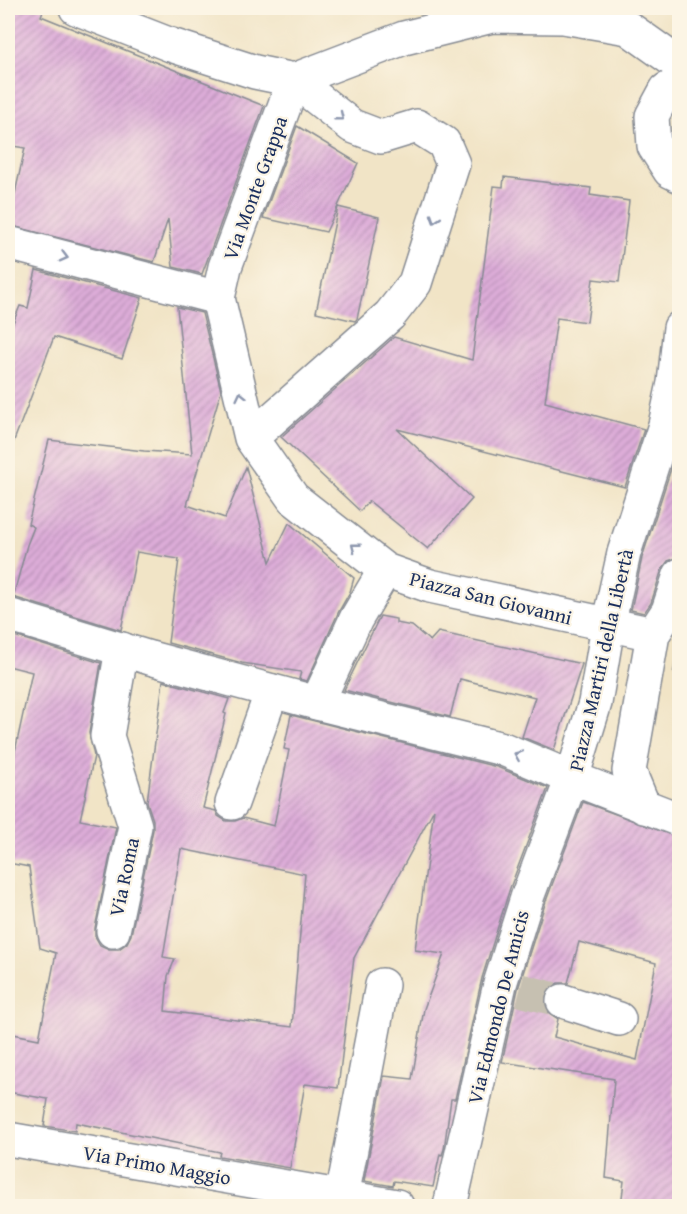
<svg xmlns="http://www.w3.org/2000/svg" width="687" height="1214" viewBox="0 0 687 1214" font-family="'Gentium Book Plus',serif">
<defs>
<pattern id="building-hatch" width="6" height="6" patternUnits="userSpaceOnUse" patternTransform="scale(1.5)"><rect width="6" height="6" fill="#deadd9"/><path d="M-1 1l2-2M0 6l6-6M5 7l2-2" fill="none" stroke="#b38db3"/></pattern>
</defs>
<rect width="100%" height="100%" fill="#fcf5e5"/>
<filter id="ink" filterUnits="userSpaceOnUse"><feTurbulence type="fractalNoise" baseFrequency=".0167" numOctaves="2"/><feDisplacementMap in="SourceGraphic" scale="12" xChannelSelector="R" yChannelSelector="G"/><feConvolveMatrix kernelMatrix="1 2 1 2 8 2 1 2 1" color-interpolation-filters="sRGB"/></filter>
<filter id="wash" filterUnits="userSpaceOnUse"><feTurbulence type="fractalNoise" baseFrequency=".008" numOctaves="4" result="noise"/><feDisplacementMap in="SourceGraphic" scale="24" xChannelSelector="R" yChannelSelector="G"/><feGaussianBlur stdDeviation="1.35" result="paint"/><feColorMatrix in="noise" values="0 0 0 0 0 0 0 0 0 0 0 0 0 0 0 0 0 1.4 0 .05"/><feComposite in="paint" operator="in"/></filter>
<g filter="url(#wash)">
<rect width="100%" height="100%" fill="#f1e4c6"/>
<g id="blocks">
<g fill="url(#building-hatch)" fill-rule="evenodd">
<polygon points="8,8 44,8 41,16 264,106 202,274 173,267 168,219 154,262 8,225 25,148 8,145"/>
<polygon points="297,126 358,163 326,232 263,218"/>
<polygon points="504,177 591,188 590,195 629,201 619,282 593,279 587,322 557,318 545,402 644,429 625,487 397,429 472,499 428,549 369,501 360,511 281,437 394,337 472,360 494,186 503,187"/>
<polygon points="338,207 379,217 357,319 355,321 316,312"/>
<polygon points="36,270 142,298 122,359 54,337 10,451 8,450 8,335 20,306 28,308"/>
<polygon points="177,307 202,313 221,391 187,505 225,518 246,467 270,562 289,523 354,578 350,592 339,611 307,681 299,679 301,672 242,663 168,643 179,559 137,552 121,630 13,597 27,545 34,527 28,524 49,440 144,451 192,454"/>
<polygon points="680,441 680,557 668,561 662,569 651,603 644,613 631,610 642,558"/>
<polygon points="380,616 396,619 396,623 412,626 430,641 438,632 582,664 554,750 522,737 535,697 460,679 450,717 344,690"/>
<path d="M8 634 101 663 89 733 94 756 80 820 116 827 95 928V936L100 945 109 949H119L127 943 131 935 153 830V820L147 802 163 681 229 699 224 713 226 714 203 808 216 811 218 816 226 821H235L243 818 274 826 289 750 284 749 291 715 497 767 548 788 510 888 482 978 455 1099H451L444 1149 442 1155 440 1154 433 1187 394 1181 393 1186 364 1181 384 1076 412 1079 424 1009 444 954 415 950 434 809 354 958 338 1088 305 1084 290 1168 219 1156 220 1152 76 1123 75 1131 44 1126 48 1099 8 1092V1033L39 1039 56 953 40 948 29 867 8 863V784L32 672 8 666ZM181 849 305 874 292 1027 165 1011 168 976 175 959 163 957Z"/>
<path d="M583 802 680 838V1053L675 1086V1128L680 1131V1181H678L675 1206H621L624 1181 606 1178 614 1079 502 1062 518 989 546 901ZM579 942 656 963 637 1060 554 1037 558 1019 549 1013 545 1004V996L551 987 558 983H568Z"/>
</g>
</g>
</g>
<g filter="url(#ink)">
<use href="#blocks" fill-opacity="0" stroke="#868a92" stroke-width="1.5"/>
<g fill="none" stroke-linecap="round" stroke-linejoin="round">
<g stroke="#c6c0b1" stroke-width="33" stroke-dasharray="33 16" stroke-linecap="butt">
<polyline points="676,656 680,657"/>
<polyline points="520,990 563,1001"/>
</g>
<defs>
<g id="street">
<polyline points="8,243 218,298"/>
<polyline points="251,438 390,315 415,283 453,164 444,143 417,126 381,137 352,126 294,80 225,267 218,298 251,438 293,498 385,570 430,586 653,634 668,611 680,575"/>
<polyline points="8,615 150,658 317,703 503,749 572,778 680,820"/>
<polyline points="317,703 356,619 385,570"/>
<polyline points="232,803 272,691"/>
<polyline points="644,807 629,771 653,634"/>
<polyline points="113,931 135,826 107,736 122,649"/>
<polyline points="563,1001 619,1019"/>
<polyline points="8,1139 397,1206"/>
<polyline points="342,1197 382,985"/>
</g>
<g id="secondary">
<polyline points="76,8 171,45 255,72 294,80 404,38 492,16 563,17 628,28 680,65"/>
<polyline points="680,82 666,90 652,116 654,146 670,171 680,176"/>
<polyline points="450,1206 500,984 528,895 572,778 595,703 608,626 624,553 665,425 674,383 680,328"/>
</g>
</defs>
<use href="#street" stroke="#868a92" stroke-width="36"/>
<use href="#secondary" stroke="#868a92" stroke-width="36"/>
<use href="#street" stroke="#fff" stroke-width="33"/>
<use href="#secondary" stroke="#fff" stroke-width="33"/>
</g>
<defs><path id="oneway-chevron" d="M-2-3.5L2.5 0L-2 3.5" fill="none" stroke-width="1.6" stroke-linecap="round" stroke-linejoin="round" transform="scale(1.5)"/></defs>
<g stroke="#8d97ae">
<use href="#oneway-chevron" transform="translate(340 117) rotate(39)"/>
<use href="#oneway-chevron" transform="translate(435 219) rotate(108)"/>
<use href="#oneway-chevron" transform="translate(64 257) rotate(15)"/>
<use href="#oneway-chevron" transform="translate(241 396) rotate(-103)"/>
<use href="#oneway-chevron" transform="translate(355 547) rotate(-142)"/>
<use href="#oneway-chevron" transform="translate(518 755) rotate(-157)"/>
</g>
</g>
<g text-anchor="middle" stroke-width="4.5" stroke-linejoin="round" paint-order="stroke">
<g font-size="20" fill="#1b2f5e" stroke="#fcf5e5">
<text transform="translate(255 188) rotate(-70)" y="7">Via Monte Grappa</text>
<text transform="translate(491 598) rotate(14)" y="7">Piazza San Giovanni</text>
<text transform="translate(601 660) rotate(-77)" y="7">Piazza Martiri della Libertà</text>
<text transform="translate(124 877) rotate(-78)" y="7">Via Roma</text>
<text transform="translate(498 1007) rotate(-76)" y="7">Via Edmondo De Amicis</text>
<text transform="translate(157 1165) rotate(10)" y="7">Via Primo Maggio</text>
</g>
</g>
<rect width="687" height="1214" fill="none" stroke="#fcf5e5" stroke-width="30"/>
</svg>
